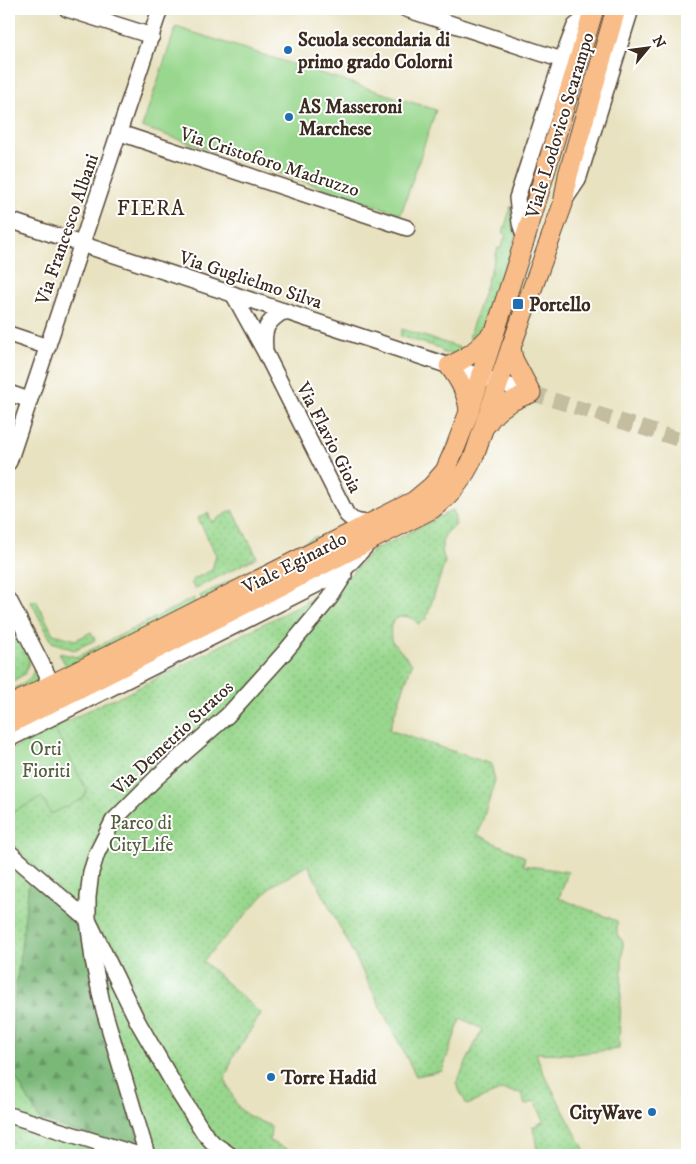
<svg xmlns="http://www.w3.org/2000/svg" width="696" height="1164" viewBox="0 0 696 1164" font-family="'IM FELL DW Pica',serif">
<defs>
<pattern id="grass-dots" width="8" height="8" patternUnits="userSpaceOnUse" patternTransform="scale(1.25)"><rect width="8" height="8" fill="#98d78d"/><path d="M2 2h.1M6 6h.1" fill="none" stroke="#84b979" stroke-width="1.8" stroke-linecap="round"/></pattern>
<pattern id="forest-firs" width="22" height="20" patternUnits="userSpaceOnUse" patternTransform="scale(1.25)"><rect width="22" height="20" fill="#7ab878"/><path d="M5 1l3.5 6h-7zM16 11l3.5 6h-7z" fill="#659662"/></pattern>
</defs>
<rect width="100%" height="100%" fill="#fff"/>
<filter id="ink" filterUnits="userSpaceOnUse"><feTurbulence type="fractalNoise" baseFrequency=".02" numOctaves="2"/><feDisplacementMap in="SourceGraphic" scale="10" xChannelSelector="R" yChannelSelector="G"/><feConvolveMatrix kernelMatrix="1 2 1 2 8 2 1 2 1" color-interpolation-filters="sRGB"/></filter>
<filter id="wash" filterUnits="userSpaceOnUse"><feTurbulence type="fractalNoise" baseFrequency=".0096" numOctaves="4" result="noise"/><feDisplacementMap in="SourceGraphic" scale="20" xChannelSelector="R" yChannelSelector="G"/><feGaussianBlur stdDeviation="1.12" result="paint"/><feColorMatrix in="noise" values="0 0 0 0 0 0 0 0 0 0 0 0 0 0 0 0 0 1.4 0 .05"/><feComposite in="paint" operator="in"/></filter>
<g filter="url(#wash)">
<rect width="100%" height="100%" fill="#e8e2c0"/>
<g fill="url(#grass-dots)" stroke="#6a8056">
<polygon points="511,206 515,229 515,238 482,337 473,348 470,342 470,333 498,248 501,248 506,234 503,233"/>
<polygon points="402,329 464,349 455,354 443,353 440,348 400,336"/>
<polygon points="233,510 257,557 195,589 191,583 192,580 212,570 216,555 198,518 208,513 212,522"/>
<path d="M453 510 456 525 447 531 442 542V551L445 562 426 619 418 624C411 614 395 613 391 627 390 631 391 636 391 640L412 664 389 730 491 764 495 780 478 835 525 857 523 865 568 872 559 898 617 921V934L623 942 619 1049 574 1054 536 1053 542 1070 587 1155H538L533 1127 544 1121 535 1101 525 1105 521 1093 502 1090 467 1105 456 1084 482 1029 461 1018 442 1071 416 1076 308 865 272 886 203 961 261 1014 233 1057 225 1079C239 1112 238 1112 271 1126L270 1141 293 1152 295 1155H9V899L12 869 9 866V751L107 701 122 696 310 600 313 594 350 575 371 552Z"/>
<polygon points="316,536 319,542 202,601 200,596"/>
<polygon points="194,598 198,604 68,669 59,653 77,657"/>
<polygon points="36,600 53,634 76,640 91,632 95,640 74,650 52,642 31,602"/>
<polygon points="9,611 31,655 25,674 9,683"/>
<path d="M36 664 44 679 9 699V691C26 682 30 684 36 664Z"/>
</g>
<polygon fill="url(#forest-firs)" stroke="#5a714b" points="33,877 77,917 84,931 141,1151 40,1120 15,1077 13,1011 29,882"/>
<g fill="#98d78d" stroke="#6a8056">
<polygon points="176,27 436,110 401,214 142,127"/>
<polygon points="54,728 87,791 82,799 51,814 42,797 9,814 9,751"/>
</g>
</g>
<g filter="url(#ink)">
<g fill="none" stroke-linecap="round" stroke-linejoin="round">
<polyline stroke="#c5bda0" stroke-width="15" stroke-dasharray="15 8" stroke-linecap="butt" points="531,393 687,442"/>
<defs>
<g id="minor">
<polyline points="67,9 152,36"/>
<polyline points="406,9 562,60"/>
<polyline points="120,133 407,228"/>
<polyline points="566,198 578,180 631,9"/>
<polyline points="9,220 531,393"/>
<polyline points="525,239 520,223 517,198 562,60 575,26 593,12"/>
<path d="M233 294 265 352 347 515C355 523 362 523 373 522"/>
<polyline points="9,334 48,347"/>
<path d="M265 350C263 329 266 322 284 311"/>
<polyline points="9,393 29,400"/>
<polyline points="9,462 160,9"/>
<polyline points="9,600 48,676 45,688"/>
<polyline points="9,739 338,574 344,570 366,546"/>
<polyline points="9,852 88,920 138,1022 180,1095 204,1133 214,1144 230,1155"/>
<polyline points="9,1115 139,1155"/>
<polyline points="147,1155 103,1007 93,960 88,920 88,897 91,872 97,853 113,821 157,777 228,715 284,653 330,598 344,576"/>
</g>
<g id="major">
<path d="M469 412C468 394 460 380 449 366 467 359 480 348 492 334"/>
<path d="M487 424C497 407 514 399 531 393L513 359 511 347"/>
<polyline points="9,706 414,501 432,486 445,471 456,446 469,412 525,239 594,9"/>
<path d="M9 724 432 509C452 493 463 480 474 456L511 347 563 204 568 175 616 9"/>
</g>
</defs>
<use href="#minor" stroke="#554636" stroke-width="18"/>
<use href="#major" stroke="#554636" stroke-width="21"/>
<use href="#minor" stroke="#fff" stroke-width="15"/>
<use href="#major" stroke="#f8bd89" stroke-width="19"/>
</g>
</g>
<g fill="#1f6fb2" stroke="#fff" stroke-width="2">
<circle cx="288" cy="50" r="5"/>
<circle cx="289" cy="117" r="5"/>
<rect x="512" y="298" width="12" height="12" rx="2.5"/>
<circle cx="271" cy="1077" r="5"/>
<circle cx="652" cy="1112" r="5"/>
</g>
<g text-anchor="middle" stroke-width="4" stroke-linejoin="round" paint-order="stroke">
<g font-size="19" font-weight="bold" fill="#3b2a1e" stroke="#fff" text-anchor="start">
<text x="298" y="46">Scuola secondaria di<tspan x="298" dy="22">primo grado Colorni</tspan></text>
<text x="299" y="113">AS Masseroni<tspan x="299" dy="22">Marchese</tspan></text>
<text x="529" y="311">Portello</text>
<text x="281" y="1084">Torre Hadid</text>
<text x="642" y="1119" text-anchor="end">CityWave</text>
</g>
<g font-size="19" fill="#3b2a1e" stroke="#fff">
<text transform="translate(559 125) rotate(-73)" y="7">Viale Lodovico Scarampo</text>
<text transform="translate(270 161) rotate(18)" y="7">Via Cristoforo Madruzzo</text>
<text transform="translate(66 229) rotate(-71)" y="7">Via Francesco Albani</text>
<text transform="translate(251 279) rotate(18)" y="7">Via Guglielmo Silva</text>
<text transform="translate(330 437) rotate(63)" y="7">Via Flavio Gioia</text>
<text transform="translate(294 562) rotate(-27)" y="7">Viale Eginardo</text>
<text transform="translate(172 737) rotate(-43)" y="7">Via Demetrio Stratos</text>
</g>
<g font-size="19" fill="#575e3f" stroke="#fff">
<text x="46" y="755">Orti<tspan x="46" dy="22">Fioriti</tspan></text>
<text x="141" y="829">Parco di<tspan x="141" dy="22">CityLife</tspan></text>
</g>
<g font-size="21" letter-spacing="1" fill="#3b2a1e" stroke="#fff">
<text x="151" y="215">FIERA</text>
</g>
</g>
<rect width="696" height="1164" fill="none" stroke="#fff" stroke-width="30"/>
<g transform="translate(648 48) rotate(61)" stroke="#ffffff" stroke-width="4" paint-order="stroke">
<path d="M0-4L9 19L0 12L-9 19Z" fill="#3b2a1e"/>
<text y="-8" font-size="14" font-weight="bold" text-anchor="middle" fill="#3b2a1e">N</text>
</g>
</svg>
